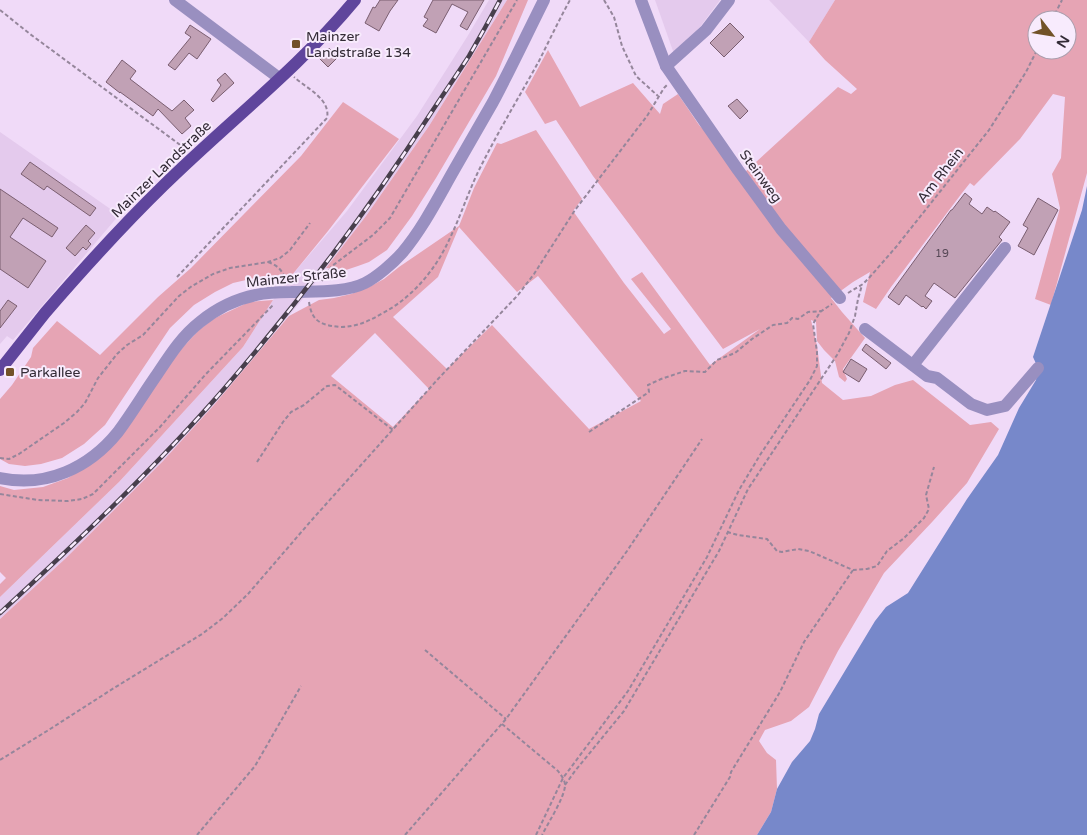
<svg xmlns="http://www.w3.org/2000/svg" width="1087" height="835" viewBox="0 0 1087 835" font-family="'Varela Round',sans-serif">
<rect width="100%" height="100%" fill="#f0daf8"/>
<g fill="#e4caed">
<polygon points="489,0 507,0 429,126 366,216 302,300 214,405 163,461 66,558 0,619 0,597 119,482 243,347 273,300 292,275 347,211 417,116 467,37"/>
<polygon points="655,0 720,0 700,27 674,51 673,51"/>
<polygon points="769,0 835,0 809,42"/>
<polygon points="0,132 119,215 13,340 7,336 0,344"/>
</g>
<g fill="#e6a4b4" fill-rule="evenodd">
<polygon points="507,0 528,0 496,76 436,178 412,216 387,250 369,262 358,266 346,270 326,268 366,216 429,126"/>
<path d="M835 0H1087V173L1051 305 1035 299 1060 208 1052 174 1061 158 1065 97 1053 94 1020 139 974 186 970 183 962 193 891 287 876 309 863 302 870 272 853 282 831 298 842 312 865 338 843 369 847 379 845 382 839 377 835 361 824 350 817 341 816 322 811 320 817 346 822 383 843 400 871 396 895 385 913 380 970 425 991 422 999 429 967 483 933 521 884 573 838 651 809 707 791 721 765 730 759 741 767 753 776 760 777 789 771 812 757 835H0V619L66 558 163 461 214 405 289 316 319 300 334 298 351 294 369 287 384 279 399 267 459 226 474 188 497 143 501 144 536 130 582 199 573 211 624 283 664 334 671 329 631 279 642 272 710 365 760 329 723 349 593 176 556 120 545 124 525 92 548 50 580 107 633 83 660 114 663 104 678 94 699 125 745 172 838 87 851 94 857 89 825 60 809 42ZM1037 20H1067V50H1037ZM459 227 517 292 538 276 641 401 589 429 492 325 447 369 393 317 438 277ZM375 333 429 389 393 427 331 376Z"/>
<polygon points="343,102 399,139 328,231 292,275 264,276 233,283 215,292 194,305 170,328 105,425 84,444 62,458 41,464 25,466 9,464 0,459 0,399 12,385 31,357 33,348 57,321 100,355 158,297 191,268 301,156"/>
<polygon points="273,300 243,347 119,482 0,597 0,584 6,578 0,572 0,486 14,490 43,487 68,478 95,460 183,347 200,329 215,318 249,302"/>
</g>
<polygon fill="#7788ca" points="1087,186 1087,835 757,835 771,812 777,789 792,762 810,741 815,729 819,714 875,621 886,607 908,593 967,499 998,455 1019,408 1036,380 1038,368 1033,357 1082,210"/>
<g fill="#c1a1b5" stroke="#7a5e70">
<polygon points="380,0 398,0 390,11 379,31 365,23 373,7 375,8"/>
<polygon points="433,0 484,0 467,30 460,26 468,12 452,4 436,33 423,26 428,19 424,17"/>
<polygon points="730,23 744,37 724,57 710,43"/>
<polygon points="190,25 211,39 197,59 189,53 175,70 168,65 191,37 185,33"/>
<polygon points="329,48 338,57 328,67 319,58"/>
<polygon points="122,60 136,71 130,79 172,111 184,100 194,110 185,118 191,126 182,134 158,109 153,116 120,92 120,93 106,82"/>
<polygon points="225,73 234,83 213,102 211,100 221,85 217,80"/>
<polygon points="737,99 748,111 740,119 728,106"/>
<polygon points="30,162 96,208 90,216 47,186 44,190 21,174"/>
<polygon points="0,189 58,228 52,237 23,218 10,237 46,261 28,288 0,269"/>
<polygon points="965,193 972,199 969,204 982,214 987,207 994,212 995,211 1010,222 999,237 1002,240 955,298 934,283 925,296 932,301 926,309 923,306 922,307 906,295 899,305 888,297 951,210 952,210"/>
<polygon points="1038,198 1058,210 1034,255 1018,246 1028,228 1023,225"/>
<polygon points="86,225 95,233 88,241 91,244 86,250 83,247 75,256 66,248"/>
<polygon points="8,300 17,306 0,328 0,311"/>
<polygon points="866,344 891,363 886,369 862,350"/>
<polygon points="851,359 867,369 859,382 843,372"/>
</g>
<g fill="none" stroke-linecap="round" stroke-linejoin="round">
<g stroke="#95869b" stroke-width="2" stroke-dasharray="4 2.5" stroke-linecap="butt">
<polyline points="604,0 614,17 622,46 636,76 658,96"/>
<polyline points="0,10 30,34 187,150"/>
<polyline points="1052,20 1062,0"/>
<path d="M268 262C277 265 284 271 285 281"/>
<path d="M177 277 327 118C331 99 306 88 294 77"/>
<polyline points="322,281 332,266 373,235 390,218 517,0"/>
<polyline points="848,293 863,284 869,278 896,247 989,130 1026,72 1037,50"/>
<path d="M309 302C312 322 321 325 340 327 357 327 369 321 383 313 413 297 436 269 450 238 461 215 469 190 480 168 498 132 519 97 539 61 549 41 559 20 570 0"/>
<polyline points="589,432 649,392 648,385 661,379 685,371 705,372 717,360 735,353 752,339 773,325 787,323 792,318 798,319 808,312 822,311"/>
<polyline points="0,458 9,459 19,454 64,423 77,412 85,403 98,378 117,354 127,345 143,335 179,296 192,286 213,274 230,268 268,262 280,258 290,250 310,223"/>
<polyline points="257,462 283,422 291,412 304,405 327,386 335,385 393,430"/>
<polyline points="0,494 38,500 68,501 82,499 93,494 160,427 205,375 274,304"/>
<polyline points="727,532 738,535 767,539 777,551 782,552 798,549 809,551 853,570 867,569 877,566 887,551 903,539 924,518 929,509 926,495 934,467"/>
<polyline points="425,650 506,719"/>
<path d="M502 724 558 771C561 775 565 780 565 785 565 797 548 823 542 835"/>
<polyline points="0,760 47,731 114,688 202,634 223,618 248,594 310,522 438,379 518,295 534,274 575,210 647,116 664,88 667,85"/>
<polyline points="565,785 575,771 624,711 719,551 748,489 837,355 849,333 855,316 858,299 862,285"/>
<polyline points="197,835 255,766 301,686"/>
<polyline points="405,835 506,719 627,551 702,439"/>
<polyline points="536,835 563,778 628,691 707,557 739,490 760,455 810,380 817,366 817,352 813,324 820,312 832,304"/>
<polyline points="694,835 730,777 731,772 780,692 804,642 853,570"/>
</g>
<g stroke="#998fc0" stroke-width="12">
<polyline points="175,0 279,78"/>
<polyline points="641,0 666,66 738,170 781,229 840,298"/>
<polyline points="666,66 706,30 729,0"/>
<polyline points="865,329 927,376 937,378 971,404 987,410 1005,406 1038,368"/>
<polyline points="913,365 1005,248"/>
<path d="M0 478C46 488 89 468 118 432 132 413 144 393 158 373 170 355 182 336 200 322 216 309 236 299 256 295 268 292 280 292 291 292 314 291 345 293 365 283 377 277 393 263 402 253 423 228 438 198 454 170 467 147 480 125 493 102 511 68 527 34 544 0"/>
</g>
<path stroke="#5f459c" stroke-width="12" d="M0 370C15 351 30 332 45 313 83 269 122 226 164 185 227 123 298 69 355 0"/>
<defs>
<path id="rail" d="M0 613C77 542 154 469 223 390 298 303 367 212 429 116 442 96 456 76 469 56 480 37 490 19 500 0"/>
</defs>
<use href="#rail" stroke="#483f4c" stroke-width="4.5"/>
<use href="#rail" stroke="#f8ebfd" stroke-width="2.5" stroke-dasharray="8" stroke-linecap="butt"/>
</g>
<g fill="#725228" stroke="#f8ebfd" stroke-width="2">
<rect x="291" y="39" width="10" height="10" rx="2.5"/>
<rect x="5" y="367" width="10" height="10" rx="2.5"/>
</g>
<g text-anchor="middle" stroke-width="4" stroke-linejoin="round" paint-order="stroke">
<g font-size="11" fill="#564856">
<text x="942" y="257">19</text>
</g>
<g font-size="14" fill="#332b36" stroke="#f8ebfd" text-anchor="start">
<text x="306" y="41">Mainzer<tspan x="306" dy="16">Landstraße 134</tspan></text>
<text x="20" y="377">Parkallee</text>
</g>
<g font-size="14" fill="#332b36" stroke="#f8ebfd">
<text transform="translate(161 169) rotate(-44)" y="5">Mainzer Landstraße</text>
<text transform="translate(940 175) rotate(-52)" y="5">Am Rhein</text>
<text transform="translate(761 176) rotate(54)" y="5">Steinweg</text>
<text transform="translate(296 277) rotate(-6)" y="5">Mainzer Straße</text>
</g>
</g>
<g transform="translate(1052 35) rotate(121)"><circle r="24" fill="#f8ebfd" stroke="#a99ead"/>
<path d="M0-4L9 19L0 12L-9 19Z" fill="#725228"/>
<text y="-8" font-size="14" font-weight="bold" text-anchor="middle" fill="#332b36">N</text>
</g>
</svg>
